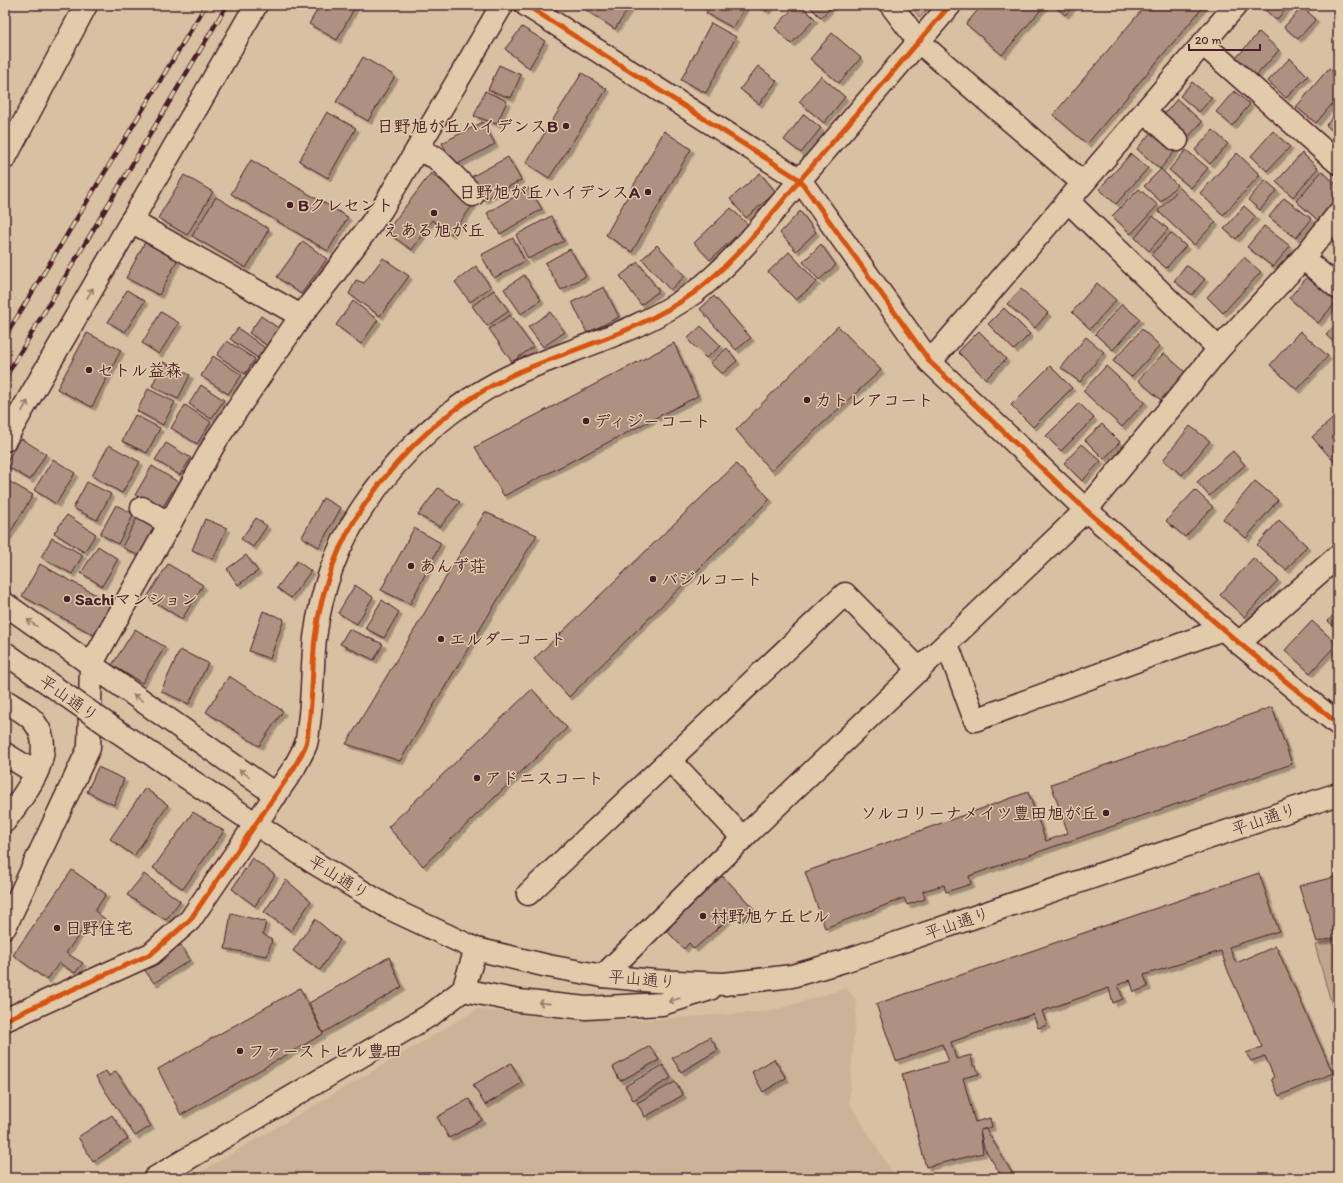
<svg xmlns="http://www.w3.org/2000/svg" width="1343" height="1183" viewBox="0 0 1343 1183" font-family="Itim,'Klee One',sans-serif">
<defs>
<filter id="shadow"><feDropShadow dx="3.5" dy="3.5" stdDeviation="0" flood-color="#0004"/></filter>
</defs>
<rect width="100%" height="100%" fill="#d8c1a2"/>
<filter id="ink" filterUnits="userSpaceOnUse"><feTurbulence type="fractalNoise" baseFrequency=".025" numOctaves="2"/><feDisplacementMap in="SourceGraphic" scale="8" xChannelSelector="R" yChannelSelector="G"/><feConvolveMatrix kernelMatrix="1 2 1 2 8 2 1 2 1" color-interpolation-filters="sRGB"/></filter>
<g filter="url(#ink)">
<polygon fill="#cbb398" points="846,988 857,1001 849,1102 896,1178 190,1178 478,1009 569,1020 647,1020 772,1011"/>
<g fill="#c0a68e" stroke="#85625c">
<polygon points="910,5 931,5 920,18"/>
<polygon points="1338,939 1338,1027 1315,945"/>
</g>
<g fill="#ae9180" stroke="#4a1f2b" filter="url(#shadow)">
<polygon points="320,5 356,5 337,40 309,24"/>
<polygon points="590,5 631,5 615,29 586,10"/>
<polygon points="710,5 742,5 745,7 733,28 706,13"/>
<polygon points="758,5 772,5 766,11"/>
<polygon points="796,5 801,5 815,19 791,44 775,28"/>
<polygon points="808,5 833,5 821,18"/>
<polygon points="982,5 1045,5 1002,55 966,24"/>
<polygon points="1053,5 1074,5 1065,15"/>
<polygon points="1146,5 1205,5 1087,144 1053,115"/>
<polygon points="1260,5 1290,5 1276,20"/>
<polygon points="1302,7 1316,19 1298,39 1284,27"/>
<polygon points="711,23 736,37 706,93 681,80"/>
<polygon points="522,27 545,41 529,68 505,49"/>
<polygon points="1259,32 1279,50 1256,76 1236,58"/>
<polygon points="832,33 861,58 839,83 810,59"/>
<polygon points="363,57 395,76 368,121 336,102"/>
<polygon points="1290,58 1308,76 1286,98 1268,81"/>
<polygon points="499,65 521,75 511,98 488,90"/>
<polygon points="758,66 777,81 759,104 740,89"/>
<polygon points="1329,68 1338,76 1338,97 1316,123 1296,107"/>
<polygon points="582,73 607,89 549,178 526,163"/>
<polygon points="821,76 845,97 824,123 799,102"/>
<polygon points="1192,82 1212,98 1199,112 1180,96"/>
<polygon points="485,91 507,101 497,124 474,116"/>
<polygon points="1234,91 1250,104 1232,126 1216,112"/>
<polygon points="1177,99 1202,122 1186,139 1162,117"/>
<polygon points="327,112 356,128 328,178 299,161"/>
<polygon points="1338,112 1338,136 1326,125"/>
<polygon points="804,114 821,128 801,153 784,140"/>
<polygon points="483,122 495,144 454,166 442,143"/>
<polygon points="1153,130 1176,150 1160,169 1137,149"/>
<polygon points="1213,130 1228,144 1210,164 1195,150"/>
<polygon points="664,131 691,149 632,252 606,235"/>
<polygon points="1273,131 1290,147 1267,171 1251,156"/>
<polygon points="1186,150 1208,168 1191,188 1169,170"/>
<polygon points="1237,153 1260,175 1223,215 1200,193"/>
<polygon points="1302,153 1318,168 1293,197 1276,182"/>
<polygon points="1131,154 1148,168 1116,204 1099,189"/>
<polygon points="508,157 521,180 484,200 471,177"/>
<polygon points="251,160 348,217 328,251 231,194"/>
<polygon points="1161,169 1177,185 1161,202 1144,186"/>
<polygon points="1322,171 1338,186 1338,200 1319,221 1296,201"/>
<polygon points="431,173 473,205 451,234 432,220 412,250 386,232"/>
<polygon points="760,173 776,192 746,218 730,199"/>
<polygon points="184,175 213,192 187,235 158,218"/>
<polygon points="1265,180 1277,190 1260,210 1248,200"/>
<polygon points="529,188 542,209 500,234 487,213"/>
<polygon points="1180,188 1216,222 1194,245 1158,211"/>
<polygon points="1139,189 1158,205 1131,234 1112,216"/>
<polygon points="216,197 269,229 246,268 192,236"/>
<polygon points="1284,198 1312,219 1296,238 1269,217"/>
<polygon points="1244,206 1256,217 1236,239 1224,229"/>
<polygon points="731,208 748,225 710,260 694,243"/>
<polygon points="800,211 816,232 796,251 780,233"/>
<polygon points="551,216 564,241 528,259 516,235"/>
<polygon points="1153,216 1168,229 1149,251 1135,238"/>
<polygon points="1264,226 1290,246 1273,267 1247,247"/>
<polygon points="1171,233 1186,246 1166,268 1151,255"/>
<polygon points="513,238 525,261 494,278 481,255"/>
<polygon points="303,241 327,259 301,294 277,277"/>
<polygon points="145,242 178,259 159,295 126,278"/>
<polygon points="821,244 836,265 819,280 803,262"/>
<polygon points="657,245 685,276 670,290 642,259"/>
<polygon points="570,249 586,276 561,290 545,263"/>
<polygon points="789,252 817,282 796,300 768,272"/>
<polygon points="1244,257 1261,272 1223,313 1207,297"/>
<polygon points="383,258 409,276 380,316 349,294 356,280 364,283"/>
<polygon points="638,262 659,291 641,305 620,276"/>
<polygon points="1186,265 1205,279 1192,295 1174,281"/>
<polygon points="476,266 491,287 470,302 455,282"/>
<polygon points="524,275 541,300 521,314 504,289"/>
<polygon points="1309,275 1338,300 1318,323 1289,298"/>
<polygon points="1097,283 1116,300 1090,329 1072,312"/>
<polygon points="604,287 619,317 587,333 572,302"/>
<polygon points="1021,289 1048,313 1035,328 1007,304"/>
<polygon points="127,290 145,301 125,332 108,322"/>
<polygon points="494,290 509,311 487,326 472,306"/>
<polygon points="714,296 751,338 736,350 700,309"/>
<polygon points="353,301 378,320 361,344 336,325"/>
<polygon points="1122,304 1140,319 1113,350 1095,334"/>
<polygon points="1004,308 1030,334 1014,350 988,324"/>
<polygon points="161,312 179,323 159,354 142,343"/>
<polygon points="550,312 565,332 543,347 528,327"/>
<polygon points="510,315 533,347 512,362 489,329"/>
<polygon points="261,316 280,329 268,346 249,333"/>
<polygon points="1338,322 1338,346 1326,335"/>
<polygon points="701,326 721,346 706,358 687,339"/>
<polygon points="838,326 881,370 771,471 736,430"/>
<polygon points="238,328 265,348 258,358 230,339"/>
<polygon points="1142,329 1160,346 1131,377 1113,361"/>
<polygon points="979,331 1006,359 986,379 958,352"/>
<polygon points="1300,331 1328,356 1297,390 1270,365"/>
<polygon points="87,333 121,350 92,407 57,389"/>
<polygon points="1086,337 1104,352 1080,382 1061,368"/>
<polygon points="227,341 255,359 245,374 217,355"/>
<polygon points="674,343 698,396 504,496 475,447"/>
<polygon points="727,348 737,361 722,374 710,363"/>
<polygon points="1164,353 1186,373 1161,400 1138,380"/>
<polygon points="213,356 242,375 228,394 201,376"/>
<polygon points="163,362 190,375 178,399 152,386"/>
<polygon points="1050,366 1072,388 1033,427 1011,405"/>
<polygon points="1106,366 1145,402 1122,427 1083,391"/>
<polygon points="201,385 224,400 211,419 189,404"/>
<polygon points="148,389 175,402 163,425 137,411"/>
<polygon points="1079,403 1094,418 1061,451 1046,436"/>
<polygon points="185,405 211,422 197,444 171,428"/>
<polygon points="1338,414 1338,466 1312,437"/>
<polygon points="135,415 160,428 147,453 122,441"/>
<polygon points="1102,424 1120,442 1104,459 1085,440"/>
<polygon points="1190,426 1210,441 1182,475 1163,460"/>
<polygon points="20,438 46,454 30,480 5,465"/>
<polygon points="166,443 191,458 180,475 155,460"/>
<polygon points="1082,444 1101,461 1082,481 1064,463"/>
<polygon points="109,445 140,462 122,493 92,476"/>
<polygon points="1233,451 1245,465 1209,496 1197,482"/>
<polygon points="53,459 75,473 56,504 34,490"/>
<polygon points="736,464 770,499 569,697 534,659"/>
<polygon points="152,466 178,482 161,510 135,495"/>
<polygon points="5,479 33,495 5,541"/>
<polygon points="1255,481 1278,500 1246,538 1223,519"/>
<polygon points="87,482 111,494 97,520 73,508"/>
<polygon points="438,488 460,502 440,527 418,515"/>
<polygon points="1195,490 1213,507 1185,537 1166,521"/>
<polygon points="323,498 341,508 319,547 302,537"/>
<polygon points="116,505 134,514 118,544 100,534"/>
<polygon points="485,512 537,535 400,761 346,744"/>
<polygon points="67,515 96,534 84,552 54,533"/>
<polygon points="138,516 155,525 139,556 122,547"/>
<polygon points="256,518 267,526 253,547 241,539"/>
<polygon points="205,519 227,528 213,559 192,550"/>
<polygon points="1279,520 1307,546 1286,570 1257,545"/>
<polygon points="414,528 441,543 410,604 381,590"/>
<polygon points="52,538 83,555 72,574 41,557"/>
<polygon points="98,546 118,559 102,586 81,573"/>
<polygon points="246,555 258,571 238,585 227,569"/>
<polygon points="1253,558 1278,580 1244,617 1220,595"/>
<polygon points="297,561 311,571 291,598 277,588"/>
<polygon points="40,564 111,603 94,635 22,596"/>
<polygon points="168,564 203,585 182,619 147,597"/>
<polygon points="355,585 373,597 357,624 338,613"/>
<polygon points="382,600 399,612 384,638 365,628"/>
<polygon points="1338,610 1338,630 1328,621"/>
<polygon points="263,611 284,619 270,659 249,651"/>
<polygon points="1312,621 1337,644 1310,673 1285,650"/>
<polygon points="135,629 165,647 142,683 112,665"/>
<polygon points="349,629 383,644 374,660 340,644"/>
<polygon points="180,650 208,663 189,704 161,691"/>
<polygon points="229,676 283,711 259,746 206,712"/>
<polygon points="532,689 567,728 423,866 388,827"/>
<polygon points="1272,707 1292,764 969,876 971,884 946,892 944,885 923,891 925,899 907,905 904,898 825,928 805,872 1028,792 1046,841 1068,833 1051,784"/>
<polygon points="98,767 124,779 114,805 87,792"/>
<polygon points="145,788 168,805 134,856 110,839"/>
<polygon points="193,812 224,831 183,889 153,868"/>
<polygon points="252,858 275,875 255,906 232,889"/>
<polygon points="72,870 106,894 95,911 110,923 103,933 88,922 66,953 83,963 75,973 59,963 47,980 13,955"/>
<polygon points="1259,873 1279,931 1229,947 1236,963 1276,946 1333,1073 1279,1096 1271,1079 1274,1077 1265,1056 1251,1061 1246,1053 1262,1047 1228,971 1221,951 1144,975 1148,987 1134,992 1130,980 1118,985 1123,999 1113,1003 1109,988 1042,1011 1047,1025 1038,1028 1033,1014 951,1042 956,1059 971,1055 973,1066 976,1066 979,1074 963,1078 975,1122 990,1118 992,1127 980,1130 983,1153 926,1167 902,1074 949,1061 942,1044 896,1061 876,1004"/>
<polygon points="144,874 180,901 166,920 127,895"/>
<polygon points="1338,876 1338,937 1317,942 1299,886"/>
<polygon points="718,877 724,877 753,908 742,920 735,913 694,949 689,943 684,949 667,931 671,926 670,922"/>
<polygon points="286,880 311,901 291,931 264,912"/>
<polygon points="231,913 266,922 263,934 272,940 267,956 225,949"/>
<polygon points="315,919 340,940 320,970 293,951"/>
<polygon points="181,945 190,960 154,983 143,968"/>
<polygon points="389,957 402,987 323,1033 309,1003"/>
<polygon points="300,988 323,1034 181,1115 158,1069"/>
<polygon points="710,1037 718,1050 681,1072 672,1058"/>
<polygon points="650,1046 659,1060 620,1081 613,1067"/>
<polygon points="774,1059 786,1078 763,1092 752,1072"/>
<polygon points="511,1063 522,1083 485,1105 473,1085"/>
<polygon points="663,1065 671,1078 633,1100 625,1086"/>
<polygon points="106,1071 109,1076 116,1071 151,1126 135,1136 96,1077"/>
<polygon points="675,1082 683,1095 645,1117 637,1103"/>
<polygon points="469,1099 482,1120 449,1138 437,1117"/>
<polygon points="112,1115 128,1139 93,1162 78,1137"/>
<polygon points="986,1129 1015,1178 1003,1178 984,1148 980,1130"/>
</g>
<g fill="none" stroke-linecap="round" stroke-linejoin="round">
<defs>
<g id="minor">
<polyline points="526,5 800,180 930,362 1086,510 1239,643 1338,724"/>
<polyline points="891,5 919,42 1083,183"/>
<polyline points="1203,44 1338,163"/>
<polyline points="1145,112 1177,140"/>
<polyline points="417,150 435,157 473,195"/>
<polyline points="5,158 86,5"/>
<polyline points="1068,201 1219,349"/>
<polyline points="131,221 301,316"/>
<polyline points="1303,258 1338,288"/>
<polyline points="930,362 1236,5"/>
<polyline points="5,440 256,5"/>
<polyline points="142,508 170,524"/>
<polyline points="5,604 276,795"/>
<polyline points="1239,643 1338,556"/>
<polyline points="947,644 975,720 1223,629"/>
<path d="M5 701C14 707 29 714 35 723 59 754 23 796 5 821"/>
<polyline points="5,754 36,773"/>
<polyline points="671,761 743,838"/>
<polyline points="528,894 845,594 920,670"/>
<polyline points="5,927 89,748 91,665 217,439 301,316 334,274 382,209 502,5"/>
<polyline points="603,976 746,835 1086,510 1219,349 1303,258 1338,214"/>
<path d="M5 1020 151 954 190 920 294 768C298 760 303 752 306 744 308 737 308 729 309 723 313 694 312 666 315 638 321 590 338 543 365 504 405 446 456 400 521 371 580 346 643 330 695 292 737 260 767 219 801 179 850 121 901 63 950 5"/>
<polyline points="155,1178 432,1014 463,990 476,949"/>
</g>
<g id="major">
<polyline points="117,731 313,862 391,909 476,949 548,966 603,976 654,981 724,984 792,976 844,961 1338,794"/>
<polyline points="463,990 519,1001 586,1008 662,1004 710,989"/>
</g>
</defs>
<use href="#minor" stroke="#4a1f2b" stroke-width="25"/>
<use href="#major" stroke="#4a1f2b" stroke-width="25"/>
<use href="#minor" stroke="#e1cbaa" stroke-width="22"/>
<use href="#major" stroke="#e1cbaa" stroke-width="22"/>
<defs>
<g id="rail">
<polyline points="5,337 206,5"/>
<polyline points="5,378 227,5"/>
</g>
</defs>
<use href="#rail" stroke="#4a1f2b" stroke-width="4.5"/>
<use href="#rail" stroke="#e1cbaa" stroke-width="3" stroke-dasharray="9" stroke-linecap="butt"/>
<defs>
<polyline id="major-bridge" points="5,653 117,731"/>
</defs>
<use href="#major-bridge" stroke="#4a1f2b" stroke-width="25" stroke-linecap="butt"/>
<use href="#major-bridge" stroke="#e1cbaa" stroke-width="22"/>
<defs>
<g id="cycleway">
<polyline points="526,5 800,180 930,362 1086,510 1239,643 1338,724"/>
<path d="M5 1020 151 954 190 920 294 768C298 760 303 752 306 744 308 737 308 729 309 723 313 694 312 666 315 638 321 590 338 543 365 504 405 446 456 400 521 371 580 346 643 330 695 292 737 260 767 219 801 179 850 121 901 63 950 5"/>
</g>
</defs>
<use href="#cycleway" stroke="#e1cbaa" stroke-width="8"/>
<use href="#cycleway" stroke="#d8530f" stroke-width="5"/>
</g>
<defs><path id="oneway-shaft" d="M-6 0H5M1.5-3L5.5 0L1.5 3" fill="none" stroke-width="1.6" stroke-linecap="round" stroke-linejoin="round"/></defs>
<g stroke="#96756a">
<use href="#oneway-shaft" transform="translate(90 293) rotate(-60)"/>
<use href="#oneway-shaft" transform="translate(25 406) rotate(-60)"/>
<use href="#oneway-shaft" transform="translate(32 623) rotate(-145)"/>
<use href="#oneway-shaft" transform="translate(138 698) rotate(-145)"/>
<use href="#oneway-shaft" transform="translate(244 773) rotate(-145)"/>
<use href="#oneway-shaft" transform="translate(674 1000) rotate(163)"/>
<use href="#oneway-shaft" transform="translate(544 1003) rotate(-174)"/>
</g>
</g>
<g fill="#4a1f2b" stroke="#e1cbaa" stroke-width="1.5">
<circle cx="566" cy="126" r="4"/>
<circle cx="648" cy="192" r="4"/>
<circle cx="290" cy="205" r="4"/>
<circle cx="434" cy="213" r="4"/>
<circle cx="89" cy="370" r="4"/>
<circle cx="807" cy="400" r="4"/>
<circle cx="586" cy="421" r="4"/>
<circle cx="411" cy="566" r="4"/>
<circle cx="653" cy="579" r="4"/>
<circle cx="67" cy="599" r="4"/>
<circle cx="441" cy="639" r="4"/>
<circle cx="477" cy="778" r="4"/>
<circle cx="1106" cy="813" r="4"/>
<circle cx="703" cy="916" r="4"/>
<circle cx="57" cy="928" r="4"/>
<circle cx="240" cy="1051" r="4"/>
</g>
<g text-anchor="middle" stroke-width="3" stroke-linejoin="round" paint-order="stroke">
<g font-size="17" font-weight="bold" fill="#4a1f2b" stroke="#e1cbaa" text-anchor="start">
<text x="558" y="132" text-anchor="end">日野旭が丘ハイデンスB</text>
<text x="640" y="198" text-anchor="end">日野旭が丘ハイデンスA</text>
<text x="298" y="211">Bクレセント</text>
<text x="434" y="236" text-anchor="middle">えある旭が丘</text>
<text x="97" y="376">セトル益森</text>
<text x="815" y="406">カトレアコート</text>
<text x="594" y="427">ディジーコート</text>
<text x="419" y="572">あんず荘</text>
<text x="661" y="585">バジルコート</text>
<text x="75" y="605">Sachiマンション</text>
<text x="449" y="645">エルダーコート</text>
<text x="485" y="784">アドニスコート</text>
<text x="1098" y="819" text-anchor="end">ソルコリーナメイツ豊田旭が丘</text>
<text x="711" y="922">村野旭ケ丘ビル</text>
<text x="65" y="934">日野住宅</text>
<text x="248" y="1057">ファーストヒル豊田</text>
</g>
<g font-size="17" fill="#4a1f2b" stroke="#e1cbaa">
<text transform="translate(69 698) rotate(35)" y="6">平山通り</text>
<text transform="translate(1264 819) rotate(-19)" y="6">平山通り</text>
<text transform="translate(339 877) rotate(32)" y="6">平山通り</text>
<text transform="translate(957 923) rotate(-19)" y="6">平山通り</text>
<text transform="translate(642 979) rotate(5)" y="6">平山通り</text>
</g>
</g>
<rect width="1343" height="1183" fill="none" stroke="#e1cbaa" stroke-width="20"/>
<rect x="10" y="10" width="1323" height="1163" fill="none" stroke="#4a1f2b" stroke-width="1.5" filter="url(#ink)"/>
<path d="M1189 44v6h71v-6" fill="none" stroke="#4a1f2b" stroke-width="2"/>
<text x="1195" y="44" font-size="12" fill="#4a1f2b" stroke="#e1cbaa" stroke-width="3" paint-order="stroke">20 m</text>
</svg>
